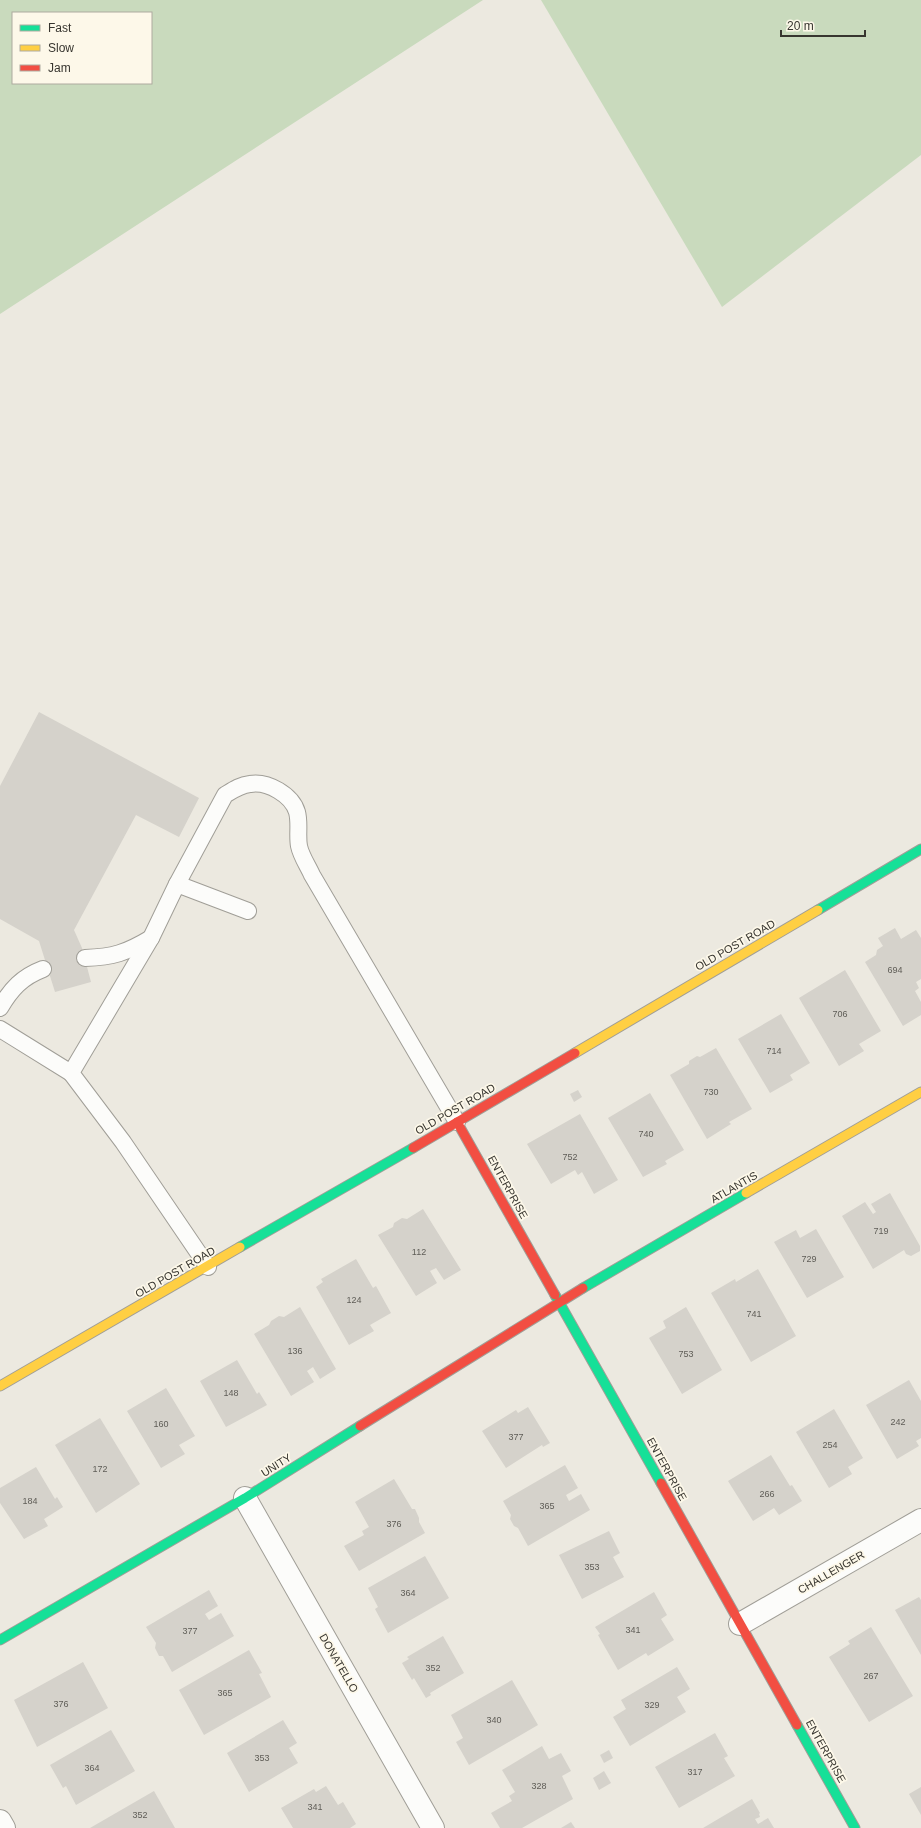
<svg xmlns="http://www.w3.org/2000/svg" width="921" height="1828" viewBox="0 0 921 1828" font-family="Arial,sans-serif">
<rect width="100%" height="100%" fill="#ece9e0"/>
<g fill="#c9dabd" fill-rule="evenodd">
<path d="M0 0H483L0 314ZM13 13H151V83H13Z"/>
<polygon points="541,0 921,0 921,155 722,307"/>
</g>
<g fill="#d5d2cb">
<polygon points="39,712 199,798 179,837 136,815 74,930 82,948 91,982 55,992 39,941 0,919 0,786"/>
<polygon points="895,928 901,939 916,930 921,938 921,979 916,982 919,988 915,991 921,1002 921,1015 903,1026 865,962 876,955 877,950 883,946 878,938"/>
<polygon points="845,970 881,1031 859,1044 864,1051 839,1066 799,998"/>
<polygon points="781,1014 810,1063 790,1075 793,1080 770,1093 738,1039"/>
<polygon points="716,1048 752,1109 729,1122 731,1124 707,1139 670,1075 689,1064 689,1061 697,1056 700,1057"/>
<polygon points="578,1090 582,1097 574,1102 570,1094"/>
<polygon points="650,1093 684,1150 665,1161 667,1164 643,1177 608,1118"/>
<polygon points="580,1114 618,1180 594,1194 582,1172 578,1175 575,1170 551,1184 527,1144"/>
<polygon points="890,1193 920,1246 920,1251 911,1256 906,1254 904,1250 873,1269 842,1216 865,1202 873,1214 876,1212 871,1204"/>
<polygon points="423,1209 461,1270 444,1280 436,1268 430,1271 437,1283 416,1296 378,1235 393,1227 394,1223 402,1218 407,1219"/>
<polygon points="816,1229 844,1277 807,1298 774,1242 796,1230 800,1238"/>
<polygon points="356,1259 373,1288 376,1286 391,1313 370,1325 374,1331 349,1345 316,1287 323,1282 321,1279"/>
<polygon points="758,1269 796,1336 751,1362 711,1293 735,1279 736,1282"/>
<polygon points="300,1307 336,1369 320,1379 313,1367 307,1371 314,1382 291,1396 254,1334 269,1325 271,1321 279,1316 284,1317"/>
<polygon points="686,1307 722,1370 682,1394 649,1338 666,1328 663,1321"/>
<polygon points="237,1360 257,1394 259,1392 267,1405 226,1427 200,1381"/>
<polygon points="909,1380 921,1401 921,1438 916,1441 919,1446 897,1459 866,1405"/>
<polygon points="166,1388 195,1436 179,1445 185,1454 161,1468 127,1411"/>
<polygon points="528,1407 550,1443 543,1447 542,1445 506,1468 482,1431 516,1410 518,1413"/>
<polygon points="834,1409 863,1458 848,1467 852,1474 829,1488 796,1432"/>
<polygon points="100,1418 140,1484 96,1513 55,1445"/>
<polygon points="771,1455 790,1486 792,1485 802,1501 779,1515 774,1508 753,1521 728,1481"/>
<polygon points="565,1465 578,1488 566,1495 569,1501 581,1494 590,1510 528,1546 518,1528 514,1526 510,1519 511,1515 503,1501"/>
<polygon points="36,1467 55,1499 57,1497 63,1507 44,1519 48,1526 24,1539 0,1503 0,1488"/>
<polygon points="394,1479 412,1509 415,1509 419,1518 419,1522 425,1533 359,1571 344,1546 364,1535 362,1531 369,1527 355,1502"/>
<polygon points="609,1531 620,1553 613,1557 624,1577 582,1599 559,1555"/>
<polygon points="425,1556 449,1598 388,1633 375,1609 378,1607 368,1588"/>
<polygon points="209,1590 218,1606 205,1614 209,1620 221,1613 234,1636 172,1672 163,1656 159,1656 155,1648 156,1643 146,1627"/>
<polygon points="654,1592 667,1615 661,1619 674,1640 648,1656 646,1653 618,1670 598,1635 600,1634 595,1627"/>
<polygon points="919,1597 921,1600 921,1655 895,1610"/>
<polygon points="871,1627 913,1696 869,1722 829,1657 850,1644 848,1641"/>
<polygon points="443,1636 464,1673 430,1693 431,1695 426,1698 414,1678 412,1680 402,1663 409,1659 407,1657"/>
<polygon points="249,1650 262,1673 259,1674 271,1697 204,1735 179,1690"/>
<polygon points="83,1662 108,1708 37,1747 14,1700"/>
<polygon points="677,1667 690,1689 677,1697 686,1712 630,1746 613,1717 626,1709 621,1700"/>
<polygon points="512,1680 538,1725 469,1765 456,1742 463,1738 451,1715"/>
<polygon points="283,1720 297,1743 289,1748 298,1763 249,1792 227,1753"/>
<polygon points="111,1730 135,1771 76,1805 66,1786 63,1788 50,1765"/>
<polygon points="715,1733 728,1756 724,1758 735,1776 679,1808 655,1767"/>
<polygon points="542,1746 549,1759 561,1753 571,1771 562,1776 573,1799 522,1828 500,1828 491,1813 512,1801 509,1796 515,1792 502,1770"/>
<polygon points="609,1750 613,1758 604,1763 600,1755"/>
<polygon points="604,1771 611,1783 599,1790 593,1778"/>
<polygon points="326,1786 338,1805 343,1802 356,1824 350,1828 293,1828 281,1808 314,1789 316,1792"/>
<polygon points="921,1787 921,1815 909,1794"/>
<polygon points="154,1791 175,1828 90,1828"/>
<polygon points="752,1799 760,1813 759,1814 760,1817 755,1819 758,1824 768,1818 774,1828 703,1828"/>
<polygon points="571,1822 575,1828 561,1828"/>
</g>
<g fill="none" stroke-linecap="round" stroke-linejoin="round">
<defs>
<g id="lane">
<polyline points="177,884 248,911"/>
<path d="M85 958C113 957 126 953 151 938"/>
<path d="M0 1008C11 989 22 977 43 969"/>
<polyline points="0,1029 71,1073"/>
<path d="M208 1267 123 1142 71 1073 151 938 177 884 225 795C233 790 240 785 250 784 268 781 292 795 297 812 300 823 297 835 299 846 301 856 308 866 312 875L457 1122"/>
</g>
<g id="street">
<polyline points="245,1498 433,1828"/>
<polyline points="740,1624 921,1520"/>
<polyline points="0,1821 4,1828"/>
</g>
<g id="fast">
<polyline points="818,910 921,849"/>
<polyline points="240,1247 413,1148"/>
<polyline points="583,1288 746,1193"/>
<polyline points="555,1295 661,1483"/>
<polyline points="0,1640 245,1498 360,1426"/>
<polyline points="797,1725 855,1828"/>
</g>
<g id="slow">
<polyline points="575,1053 818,910"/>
<polyline points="746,1193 921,1092"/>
<polyline points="0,1386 240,1247"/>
</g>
<g id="jam">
<polyline points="457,1122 555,1295"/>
<polyline points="413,1148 575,1053"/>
<polyline points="360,1426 583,1288"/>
<polyline points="661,1483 797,1725"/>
</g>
</defs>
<use href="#lane" stroke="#a09e97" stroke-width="18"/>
<use href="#street" stroke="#a09e97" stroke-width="24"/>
<use href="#fast" stroke="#a09e97" stroke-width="11"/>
<use href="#slow" stroke="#a09e97" stroke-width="11"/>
<use href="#jam" stroke="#a09e97" stroke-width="11"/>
<use href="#lane" stroke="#fcfcfa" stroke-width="16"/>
<use href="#street" stroke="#fcfcfa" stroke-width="22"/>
<use href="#fast" stroke="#16e098" stroke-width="9"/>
<use href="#slow" stroke="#ffcf43" stroke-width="9"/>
<use href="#jam" stroke="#f24e42" stroke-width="9"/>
</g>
<g text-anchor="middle" stroke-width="3.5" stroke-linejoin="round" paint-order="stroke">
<g font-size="9" fill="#5f5d57">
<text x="895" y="973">694</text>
<text x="840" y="1017">706</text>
<text x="774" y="1054">714</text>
<text x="711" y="1095">730</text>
<text x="646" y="1137">740</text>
<text x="570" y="1160">752</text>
<text x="881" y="1234">719</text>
<text x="419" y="1255">112</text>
<text x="809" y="1262">729</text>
<text x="354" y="1303">124</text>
<text x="754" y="1317">741</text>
<text x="295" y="1354">136</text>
<text x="686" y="1357">753</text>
<text x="231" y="1396">148</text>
<text x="898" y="1425">242</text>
<text x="161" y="1427">160</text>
<text x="516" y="1440">377</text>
<text x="830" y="1448">254</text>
<text x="100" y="1472">172</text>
<text x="767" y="1497">266</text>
<text x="30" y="1504">184</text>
<text x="547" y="1509">365</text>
<text x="394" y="1527">376</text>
<text x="592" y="1570">353</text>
<text x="408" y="1596">364</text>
<text x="633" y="1633">341</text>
<text x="190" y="1634">377</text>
<text x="433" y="1671">352</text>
<text x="871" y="1679">267</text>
<text x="225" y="1696">365</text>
<text x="61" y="1707">376</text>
<text x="652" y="1708">329</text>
<text x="494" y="1723">340</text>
<text x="262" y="1761">353</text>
<text x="92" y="1771">364</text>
<text x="695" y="1775">317</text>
<text x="539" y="1789">328</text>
<text x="315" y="1810">341</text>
<text x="140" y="1818">352</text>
</g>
<g font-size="11" fill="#37352f" stroke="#fdf8e9">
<text transform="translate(735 945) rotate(-30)" y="4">OLD POST ROAD</text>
<text transform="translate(455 1109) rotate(-30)" y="4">OLD POST ROAD</text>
<text transform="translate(508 1187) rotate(61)" y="4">ENTERPRISE</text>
<text transform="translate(734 1187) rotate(-30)" y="4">ATLANTIS</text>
<text transform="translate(175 1272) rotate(-30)" y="4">OLD POST ROAD</text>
<text transform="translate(276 1465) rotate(-32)" y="4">UNITY</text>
<text transform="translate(667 1469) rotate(61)" y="4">ENTERPRISE</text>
<text transform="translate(831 1572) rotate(-30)" y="4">CHALLENGER</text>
<text transform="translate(339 1663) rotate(60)" y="4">DONATELLO</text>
<text transform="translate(826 1751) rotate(61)" y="4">ENTERPRISE</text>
</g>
</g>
<rect x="12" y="12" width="140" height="72" fill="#fdf8e9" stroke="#aeaa9f"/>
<rect x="20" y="25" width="20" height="6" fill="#16e098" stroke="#aeaa9f"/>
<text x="48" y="32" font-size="12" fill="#37352f">Fast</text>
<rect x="20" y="45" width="20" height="6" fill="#ffcf43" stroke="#aeaa9f"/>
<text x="48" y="52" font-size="12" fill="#37352f">Slow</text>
<rect x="20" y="65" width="20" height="6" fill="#f24e42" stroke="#aeaa9f"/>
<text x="48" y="72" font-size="12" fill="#37352f">Jam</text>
<path d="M781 30v6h84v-6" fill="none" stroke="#37352f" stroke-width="2"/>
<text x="787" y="30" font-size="12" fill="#37352f" stroke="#fdf8e9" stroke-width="3" paint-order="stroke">20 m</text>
</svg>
